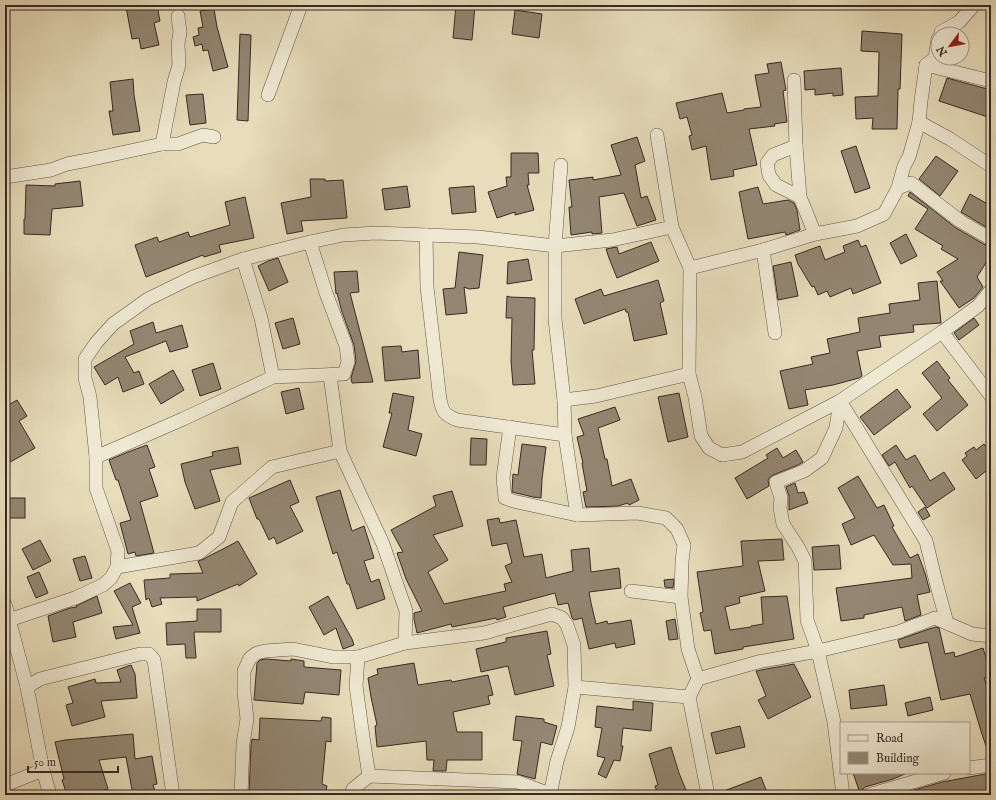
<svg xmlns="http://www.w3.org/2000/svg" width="996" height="800" viewBox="0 0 996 800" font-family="'IM FELL English',serif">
<rect width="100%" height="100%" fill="#e7ddbb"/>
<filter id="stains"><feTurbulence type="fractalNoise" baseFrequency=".005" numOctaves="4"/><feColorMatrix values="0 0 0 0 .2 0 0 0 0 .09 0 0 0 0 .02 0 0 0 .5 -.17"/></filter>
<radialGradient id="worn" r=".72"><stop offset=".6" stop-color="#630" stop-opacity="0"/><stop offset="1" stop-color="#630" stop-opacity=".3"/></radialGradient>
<g fill="#938773" stroke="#372925">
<polygon points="137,5 157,5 160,21 154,23 159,45 141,49 139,38 132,39 126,7"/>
<polygon points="456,5 475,5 472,40 453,38"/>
<polygon points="214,9 217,27 228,67 213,71 208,50 203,51 202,44 195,46 193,37 199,35 198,28 203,27 200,11"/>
<polygon points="515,10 542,14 539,38 512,34"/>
<polygon points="862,31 902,34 900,89 898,89 897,129 872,129 873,118 856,119 855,97 878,96 879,52 861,51"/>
<polygon points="240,34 251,35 248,121 237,120"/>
<polygon points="781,62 786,90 783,91 787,122 774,124 775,126 749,129 757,165 733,170 734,176 711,180 706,146 692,150 689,136 692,135 687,117 680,119 676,103 722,93 727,113 744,110 744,109 761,107 755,75 769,73 767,64"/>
<polygon points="841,68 843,95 833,96 833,93 815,95 815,89 805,90 804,71"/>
<polygon points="947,78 991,90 991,118 939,101"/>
<polygon points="133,79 134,95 140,131 113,135 109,111 113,111 110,82"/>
<polygon points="203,94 206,123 190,125 186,95"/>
<polygon points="637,137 645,161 635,165 641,198 647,196 656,220 637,226 624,193 599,197 602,233 592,234 592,232 571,235 569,207 572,207 569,180 593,177 593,180 621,175 611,145"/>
<polygon points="856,146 870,188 855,193 841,151"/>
<polygon points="511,153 538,153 539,173 528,173 529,185 527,185 534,210 515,215 515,212 497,218 488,192 507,186 506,177 511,177"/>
<polygon points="936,156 958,171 940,196 919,179"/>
<polygon points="310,179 325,179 325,181 343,180 347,218 301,221 303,231 287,234 281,203 311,197"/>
<polygon points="80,181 83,206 52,209 50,235 24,234 24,219 25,219 26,185 55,186 55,184"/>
<polygon points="407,186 410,207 385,210 382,189"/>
<polygon points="474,186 476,212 452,214 449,188"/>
<polygon points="758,187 763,204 788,200 794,203 797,210 800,230 786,235 785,232 748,239 739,192"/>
<polygon points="910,192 956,228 987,246 991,247 991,255 977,277 983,287 974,298 959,308 940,281 943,281 937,272 958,259 941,249 943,246 915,229 928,209 908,196"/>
<polygon points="970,194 991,206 991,230 961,212"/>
<polygon points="245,197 254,238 219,245 221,252 204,257 203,255 146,277 135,245 157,237 159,242 188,232 190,237 230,225 225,202"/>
<polygon points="906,234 917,256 901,264 890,243"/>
<polygon points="858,240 861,247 866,245 881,283 853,294 851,288 830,297 827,291 818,295 814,286 812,287 798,264 795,255 820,246 825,260 845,252 843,246"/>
<polygon points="651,242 659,261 617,278 609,258 606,249 617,247 619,254"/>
<polygon points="459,252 483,255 479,288 469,289 464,287 467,313 446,315 443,289 455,288"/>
<polygon points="278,258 288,282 269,291 258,266 268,261"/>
<polygon points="528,259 532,280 507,284 508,262"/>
<polygon points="791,262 798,296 778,300 773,266"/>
<polygon points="357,271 359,292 350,293 373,382 352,383 351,378 356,361 354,345 342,312 337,293 336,294 334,272"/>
<polygon points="658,280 664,301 660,303 667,334 634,341 628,312 626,312 625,309 584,324 575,299 601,289 604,296"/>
<polygon points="937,281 941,323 913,325 914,332 879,336 881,347 857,351 862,376 859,378 833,385 805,390 808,405 789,409 780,371 813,364 811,357 830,353 827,339 860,332 858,318 890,313 889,304 920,300 918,283"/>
<polygon points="507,296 510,297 535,298 534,350 532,350 535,384 513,385 511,361 512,318 506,318"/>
<polygon points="293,318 300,344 283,349 275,323"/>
<polygon points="974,318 979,325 959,340 954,333"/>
<polygon points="153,322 156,333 182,325 188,347 170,352 166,341 125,357 134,373 139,371 144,384 123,392 118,377 105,385 94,367 134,344 130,331"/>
<polygon points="401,346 402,352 418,350 420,378 385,381 382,347"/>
<polygon points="937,361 950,378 948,380 968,405 937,431 923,414 942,398 922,373"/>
<polygon points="213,363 221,389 200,396 192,370"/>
<polygon points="173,370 184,390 161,404 149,384"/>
<polygon points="299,388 304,409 286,414 281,392"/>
<polygon points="897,389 911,407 874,435 860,417"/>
<polygon points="393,393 414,397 408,430 422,434 416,456 383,447 392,413 389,413"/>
<polygon points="679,393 688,437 668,442 658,397"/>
<polygon points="17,400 27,416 19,421 35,448 5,465 5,407"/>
<polygon points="615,407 620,420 598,428 605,459 607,459 612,486 631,479 639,500 629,505 628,503 618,506 586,507 583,492 587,491 582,463 583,463 577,437 584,435 578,419"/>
<polygon points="471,438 487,439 486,465 470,465"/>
<polygon points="522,444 546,447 542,479 541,498 533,497 512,492 513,474 518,475"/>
<polygon points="984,444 991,454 991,467 976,479 962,460 967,456 965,453 974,447 976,450"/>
<polygon points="147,445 155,467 149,469 158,496 140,502 154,553 136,556 135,552 128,554 120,523 131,520 118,480 116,480 109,460 128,452"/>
<polygon points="896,445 906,460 915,455 930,481 944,472 955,489 927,508 912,486 910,488 895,462 889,466 882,455"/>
<polygon points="238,447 241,464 210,470 220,501 195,509 185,482 181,464 213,456 212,452"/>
<polygon points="777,448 783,458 796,450 803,462 798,465 773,475 770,477 768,480 769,486 747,499 735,478 768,458 766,455"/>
<polygon points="858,476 877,508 884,505 894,526 892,527 910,558 918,554 925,573 930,592 917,595 921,615 905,621 902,607 864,615 864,618 841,621 836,588 912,578 911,564 893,565 874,535 851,545 842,524 855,518 838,488"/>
<polygon points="290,480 299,502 290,506 303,531 277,544 274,537 269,540 259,519 257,519 249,498"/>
<polygon points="795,483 798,493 804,492 808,503 789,510 789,496 786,487"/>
<polygon points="340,490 352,531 364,526 374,558 364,561 371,582 379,579 385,599 357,609 349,584 347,584 337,552 333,554 316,497"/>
<polygon points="452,491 463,526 433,535 448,560 428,572 444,604 506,591 504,584 512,582 505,566 512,563 507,543 492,546 487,520 499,518 500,523 516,520 524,557 542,554 546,578 573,571 571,550 589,548 591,572 619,568 621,588 589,592 591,603 596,624 607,621 608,624 631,620 635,644 616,648 615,643 589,649 582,618 574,620 572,618 568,603 558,605 555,593 503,607 506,617 497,620 496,618 452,627 451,624 417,633 414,619 414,613 422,611 406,579 397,553 403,552 391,530 436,506 433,496"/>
<rect x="5" y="498" width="20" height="20"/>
<polygon points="925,507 930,516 923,520 918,512"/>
<polygon points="782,539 784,560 758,561 765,591 739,597 740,603 725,607 730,630 751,627 751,626 763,624 761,597 787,596 794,639 743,647 743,649 715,654 711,630 704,631 700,613 703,612 697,572 743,566 741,541"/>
<polygon points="40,540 51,561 33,570 22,549"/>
<polygon points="238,541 257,574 239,586 238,584 197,601 197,597 160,598 162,604 152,607 149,598 146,600 144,580 170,578 170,574 203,573 198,561 204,559 209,556 223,549"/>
<polygon points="839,545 841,569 814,570 812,547"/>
<polygon points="85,556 92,578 80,581 73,559"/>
<polygon points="39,572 48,593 36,598 27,577"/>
<polygon points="674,579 673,588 665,587 664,580"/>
<polygon points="130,583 141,603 132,607 140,633 116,639 113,627 133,625 114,591"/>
<polygon points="97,596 102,613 73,622 76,637 53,642 48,616 70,608 77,607 76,606"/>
<polygon points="328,596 352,639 354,645 343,649 336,628 324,635 309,607"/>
<polygon points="197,609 221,609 221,632 194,632 196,658 186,658 185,644 167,645 166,623 197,621"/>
<polygon points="675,619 678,639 669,640 666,621"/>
<polygon points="936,627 939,628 945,654 954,652 955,657 983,648 991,674 991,676 984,678 991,700 991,755 989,755 981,731 970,694 941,700 928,642 900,648 898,640 929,629"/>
<polygon points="547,631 551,654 547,655 554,686 515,695 508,666 481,672 476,649 506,642 506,638"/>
<polygon points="266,659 291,661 291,659 304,661 304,667 341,670 339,695 305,692 303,704 254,700 257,663 260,660"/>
<polygon points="414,663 418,685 451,680 452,682 488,675 493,695 488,696 490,704 453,712 457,732 482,732 482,760 447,760 446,771 433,771 434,760 427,760 426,741 377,747 375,726 377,725 371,697 368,678 378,674 377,669"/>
<polygon points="794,664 811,697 768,719 758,700 766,696 756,671"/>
<polygon points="131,665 135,674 137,698 101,701 105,717 72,726 66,705 73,703 68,687 95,679 96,683 121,682 117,670"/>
<polygon points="884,685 887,705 851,709 849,690"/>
<polygon points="930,697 933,710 908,716 905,703"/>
<polygon points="633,701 653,703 651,731 623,728 621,746 623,746 620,761 614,760 606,778 598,774 605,758 597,756 602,728 595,727 597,706 633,710"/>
<polygon points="516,716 544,719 544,722 557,726 552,745 541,742 535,779 517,774 522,741 513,740"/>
<polygon points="322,717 331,718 331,742 326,741 322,784 327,786 325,795 249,795 251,745 252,739 259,740 260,718 321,721"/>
<polygon points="740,726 745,747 716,754 711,733"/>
<polygon points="133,734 135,759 152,756 157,784 153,785 156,795 133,795 126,757 99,760 108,789 88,795 67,795 62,780 64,779 55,742 65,740"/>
<polygon points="671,747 679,773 688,795 658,795 655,786 658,785 649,754"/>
<polygon points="853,773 907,773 893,779 865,787 862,790 860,793"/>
<polygon points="991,773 991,794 986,795 904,795 904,793 942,782"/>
<polygon points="761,777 768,795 716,795 716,794"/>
</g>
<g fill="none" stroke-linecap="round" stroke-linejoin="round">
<defs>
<g id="minor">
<polyline points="941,34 941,32 959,22 974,5"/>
<polyline points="926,65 935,58 938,39"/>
<polyline points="794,80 796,146 800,197 815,234"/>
<polyline points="268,95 301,5"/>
<polyline points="919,122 950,139 991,166"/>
<polyline points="657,135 672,227 690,268 689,374 695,397 701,436 709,448 722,455 742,452 840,401 942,332 978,306 991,290"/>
<polyline points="162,144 178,144 203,135 214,137"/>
<polyline points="796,146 773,155 767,163 769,175 776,185 800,197"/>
<polyline points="561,165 555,246 555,319 564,400 565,435 577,515"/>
<polyline points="5,177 51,170 67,164 88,160 162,144 174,82 179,65 178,44 180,32 178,16"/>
<polyline points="898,188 911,183 960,221 991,239"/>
<path d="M426 235 427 287 440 400C443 413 445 415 457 420L565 435"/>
<polyline points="763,250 775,333"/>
<polyline points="243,259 261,318 273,377"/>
<polyline points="690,268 763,250 815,234 857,226 884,214 898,188 904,166 909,157 919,122 921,101 926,65 991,81"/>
<polyline points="942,332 991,396"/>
<polyline points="330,375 340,451 383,544 406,611 405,643"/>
<polyline points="564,400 596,396 689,374"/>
<polyline points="840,401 836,428 822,458 804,471 776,482 781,498 780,508 783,524 798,547 805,561 807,620 818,651 834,722 843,795"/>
<polyline points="840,401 926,541 935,578 947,623"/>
<polyline points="510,427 503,478 505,498 513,501 577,515 638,513 666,518 677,529 684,545 682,561 681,597 688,649 698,679"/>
<polyline points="96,457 183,419 273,377 344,374 348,362 346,346 326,293 310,242"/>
<polyline points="117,567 199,553 219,537 232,502 272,467 340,451"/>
<polyline points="631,591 681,597"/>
<polyline points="5,604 27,687 43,770 50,795"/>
<polyline points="9,620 75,598 103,585 111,578 117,567 118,551 96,488 96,457 90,397 85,378 85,359 96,343 113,324 148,299 193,277 243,259 310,242 343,235 376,233 478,237 555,246 612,240 672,227"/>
<polyline points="358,657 356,686 362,730 369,776"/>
<polyline points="27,687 40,679 140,654 149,654 154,660 173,795"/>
<polyline points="575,687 689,697"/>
<polyline points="969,768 991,765"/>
<polyline points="5,785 43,770"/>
<polyline points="241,795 243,744 247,719 244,692 244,671 250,658 257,653 265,651 293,649 333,657 358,657 405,643 484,633 552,614 562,618 567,625 574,645 575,687 568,727 557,761 550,795"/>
<polyline points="351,795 353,789 369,776 518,782 550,794"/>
<polyline points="708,795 689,697 698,679 758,662 818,651 898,632 935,618 972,634 991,636"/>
<polyline points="868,795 944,773"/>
</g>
</defs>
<use href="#minor" stroke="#63564a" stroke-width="14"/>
<use href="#minor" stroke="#efe9d3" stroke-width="13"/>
</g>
<rect width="996" height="800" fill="none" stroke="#e7ddbb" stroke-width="20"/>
<rect x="6" y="6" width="984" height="788" fill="none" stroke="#372925" stroke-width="2"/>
<rect x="10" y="10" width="976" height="780" fill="none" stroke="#372925"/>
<rect x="840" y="722" width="130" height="52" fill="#efe9d3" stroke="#a59c8d"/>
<rect x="848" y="735" width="20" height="6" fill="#efe9d3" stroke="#a59c8d"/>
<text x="876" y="742" font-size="12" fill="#372925">Road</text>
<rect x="848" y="752" width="20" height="12" fill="#938773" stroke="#a59c8d"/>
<text x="876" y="762" font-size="12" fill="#372925">Building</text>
<g transform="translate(950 46) rotate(238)"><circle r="19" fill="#efe9d3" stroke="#a59c8d"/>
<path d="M0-3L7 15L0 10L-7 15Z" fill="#8f2418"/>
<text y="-6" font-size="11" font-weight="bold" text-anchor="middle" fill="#372925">N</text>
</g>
<path d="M28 766v6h90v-6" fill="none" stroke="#372925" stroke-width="2"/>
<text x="34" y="766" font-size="12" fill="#372925" stroke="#efe9d3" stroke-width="3" paint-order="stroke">50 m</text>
<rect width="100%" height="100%" filter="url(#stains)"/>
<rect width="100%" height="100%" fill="url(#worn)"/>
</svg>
